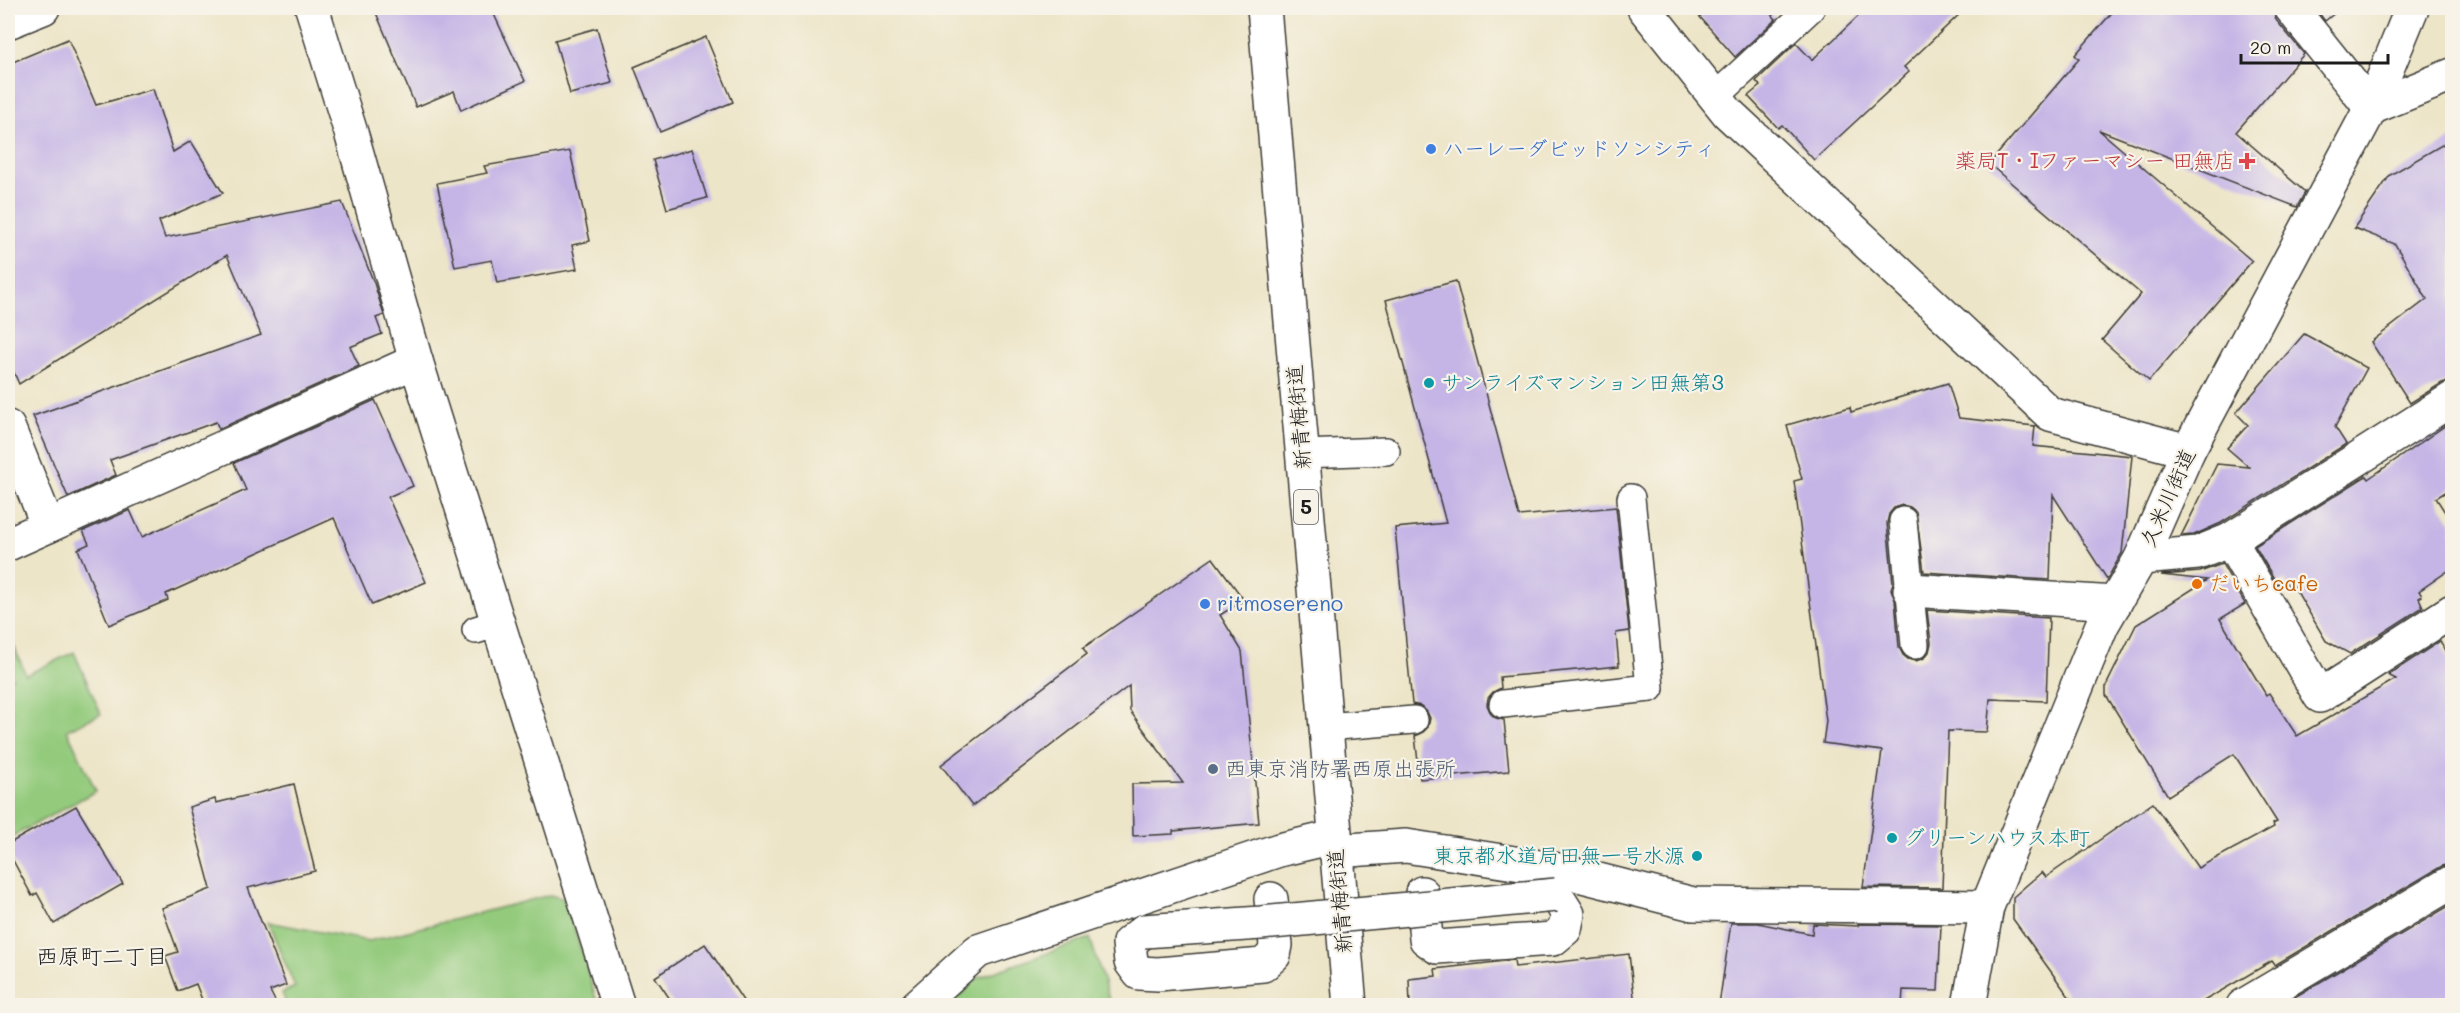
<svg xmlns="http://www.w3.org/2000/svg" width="2460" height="1013" viewBox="0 0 2460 1013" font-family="Mali,'Klee One',sans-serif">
<rect width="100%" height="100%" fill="#f7f3e8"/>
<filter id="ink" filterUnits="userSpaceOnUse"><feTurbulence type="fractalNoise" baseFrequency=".0167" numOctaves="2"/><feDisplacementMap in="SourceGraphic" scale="12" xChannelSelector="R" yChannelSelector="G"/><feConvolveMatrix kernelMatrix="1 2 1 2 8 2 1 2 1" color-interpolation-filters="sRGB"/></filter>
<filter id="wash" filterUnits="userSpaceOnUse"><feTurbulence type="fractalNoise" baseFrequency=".008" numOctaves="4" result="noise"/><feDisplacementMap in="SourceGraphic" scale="24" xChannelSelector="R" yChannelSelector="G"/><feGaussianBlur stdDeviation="1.35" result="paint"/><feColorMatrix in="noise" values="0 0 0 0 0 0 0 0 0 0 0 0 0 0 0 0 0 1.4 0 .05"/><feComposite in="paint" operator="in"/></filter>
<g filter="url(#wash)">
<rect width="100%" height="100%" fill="#ede5c8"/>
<g fill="#93ca7c" stroke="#58734c" stroke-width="1.5">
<polygon points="8,632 26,675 74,652 101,714 67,730 96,791 8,839 8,680 13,678 8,664"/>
<polygon points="550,895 565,899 598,1005 287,1005 282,993 295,987 268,922 369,941"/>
<polygon points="1090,938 1111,1005 952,1005 977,978"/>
</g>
<g id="blocks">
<g fill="#c5b5e6">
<polygon points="374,8 491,8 525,81 461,110 454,91 416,107"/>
<polygon points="1692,8 1765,8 1776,19 1735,57"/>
<polygon points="1867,8 1966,8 1904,67 1909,72 1814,160 1782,125 1778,128 1748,96 1760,86 1756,81 1796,43 1812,60"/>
<polygon points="2116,8 2273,8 2276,20 2304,54 2236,132 2305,192 2297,207 2099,130 2252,261 2149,381 2102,340 2141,294 1989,164 2079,59 2075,55"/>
<polygon points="2315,8 2341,8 2325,21"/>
<polygon points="597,28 612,83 570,94 555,40"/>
<polygon points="706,37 733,102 660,132 634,67"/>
<polygon points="68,39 96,105 153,89 173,152 191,141 223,193 159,221 165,238 342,202 374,283 384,315 376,318 382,334 350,347 359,366 219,429 216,422 110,460 116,475 68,497 33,416 261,335 227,255 19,384 8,359 8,64"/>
<polygon points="2452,139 2452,380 2442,383 2410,403 2371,342 2427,299 2395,244 2354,228 2390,175"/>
<polygon points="692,149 707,198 667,209 653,160"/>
<polygon points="570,151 590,241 572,245 577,269 497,283 492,260 455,267 437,183 487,173 484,166"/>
<polygon points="1456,281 1519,516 1616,507 1629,631 1616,633 1619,666 1500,677 1501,688 1493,692 1488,698 1487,705 1491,714 1496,718 1504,720 1509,771 1420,779 1415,736 1422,733 1428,727 1430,718 1427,712 1421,706 1412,704 1395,528 1446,523 1386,300"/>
<polygon points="2304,334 2367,368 2335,427 2346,444 2221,523 2194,535 2181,536 2217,464 2249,467 2227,448 2248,425 2236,413"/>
<polygon points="1948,383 1959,418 2035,426 2033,446 2132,456 2122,553 2107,579 2053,495 2050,580 1924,572 1916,512 1910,507 1902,505 1894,508 1889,514 1887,523 1893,583 1891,589 1895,600 1899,647 1903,655 1908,659 1916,661 1924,658 1929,652 1931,643 1927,610 2049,618 2046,701 1990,699 1987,732 1948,731 1942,888 1863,887 1882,751 1823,743 1826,721 1794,481 1802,479 1787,425 1850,407 1851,412"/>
<polygon points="375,400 413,486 388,497 426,582 372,605 334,518 166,594 168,600 109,625 78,549 89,544 83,531 130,510 142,537 246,490 234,463"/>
<polygon points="2452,421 2452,488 2436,498 2452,523 2452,568 2419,591 2422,596 2419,598 2423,607 2350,654 2326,641 2293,585 2289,588 2285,580 2277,584 2255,546 2366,476 2368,479"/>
<polygon points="1213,558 1244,600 1220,615 1242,651 1259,823 1173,831 1173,834 1133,836 1132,784 1183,783 1130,711 1129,686 972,806 941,765 1087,654 1083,648"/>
<polygon points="2222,564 2245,604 2220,619 2266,695 2269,693 2297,736 2396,679 2388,675 2440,641 2452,665 2452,863 2442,866 2275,965 2272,961 2197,1005 2075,1005 2013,919 2013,897 2042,872 2046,877 2153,803 2198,868 2274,827 2273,824 2277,822 2234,754 2168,796 2106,695 2106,686 2136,625 2207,580 2161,575 2200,572"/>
<polygon points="294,784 315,871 248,888 286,985 270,991 277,1005 204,1005 196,984 178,991 165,956 178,952 162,908 211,889 189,807 215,799 216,803"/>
<polygon points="76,806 123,884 54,924 37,893 32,896 8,851 8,844"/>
<polygon points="2452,904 2452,1005 2297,1005 2293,998"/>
<polygon points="1731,923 1758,923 1812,934 1813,924 1858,926 1858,924 1941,925 1938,991 1903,990 1902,1005 1719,1005"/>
<polygon points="705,944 746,1005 674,1005 655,977"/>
<polygon points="1629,954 1635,1005 1410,1005 1409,979 1436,976 1435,969 1514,960 1515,967"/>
</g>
</g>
</g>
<g filter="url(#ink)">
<use href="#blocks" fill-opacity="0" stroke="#3b3a36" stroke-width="1.5"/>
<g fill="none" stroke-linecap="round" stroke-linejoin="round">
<defs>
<g id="lane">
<polyline points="1715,97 1811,8"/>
<polyline points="1302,454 1386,451"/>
<polyline points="1903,521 1915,645"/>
<polyline points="476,630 498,623"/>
<polyline points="1503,704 1650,688 1631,498"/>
<polyline points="1325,727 1414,720"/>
</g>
<g id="street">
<polyline points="312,8 352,136 416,361 618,1006"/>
<polyline points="1644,8 1728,113 2050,414 2188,451"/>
<polyline points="2291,8 2371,108 2452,75"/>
<polyline points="8,22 43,8"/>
<polyline points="8,427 48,526"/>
<polyline points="2230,540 2320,696 2452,611"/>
<polyline points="8,544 416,361"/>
<polyline points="2141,558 2198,553 2230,540 2452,399"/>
<polyline points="1910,590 2115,603"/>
<polyline points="1335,851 1406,846 1559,870 1693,904 1987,907"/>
<polyline points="1422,893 1426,939 1437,947 1553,939 1565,929 1568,914 1556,895"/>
<polyline points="1144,931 1129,943 1131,962 1139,973 1158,974 1263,965 1274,955 1276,945 1271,899"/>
<polyline points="917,1006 978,951 1279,850 1334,837"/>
<polyline points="1969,1006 1987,907 2102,625 2141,558 2188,451 2371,108 2412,8"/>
<polyline points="2243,1006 2452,882"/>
</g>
<polyline id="primary" points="1264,8 1350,1006"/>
</defs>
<use href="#lane" stroke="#3b3a36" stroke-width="30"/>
<use href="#street" stroke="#3b3a36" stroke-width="36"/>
<use href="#primary" stroke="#3b3a36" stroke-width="36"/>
<use href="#lane" stroke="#fff" stroke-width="27"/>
<use href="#street" stroke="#fff" stroke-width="33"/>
<use href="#primary" stroke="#fff" stroke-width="33"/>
<defs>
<polyline id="street-bridge" points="1144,931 1261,923 1556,895"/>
</defs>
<use href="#street-bridge" stroke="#3b3a36" stroke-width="36" stroke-linecap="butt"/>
<use href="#street-bridge" stroke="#fff" stroke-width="33"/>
</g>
</g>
<g fill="#3f7fe0" stroke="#f7f3e8" stroke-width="2">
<circle cx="1431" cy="149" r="6"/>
<circle cx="1205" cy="604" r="6"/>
</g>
<path fill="#e0444e" stroke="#f7f3e8" stroke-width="2" d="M2244 152h6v6h6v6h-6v6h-6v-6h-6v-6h6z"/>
<g fill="#0f9aa8" stroke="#f7f3e8" stroke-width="2">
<circle cx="1429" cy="383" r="6"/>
<circle cx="1892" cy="838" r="6"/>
<circle cx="1697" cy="856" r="6"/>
</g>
<circle fill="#e8710a" stroke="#f7f3e8" stroke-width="2" cx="2197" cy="584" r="6"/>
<circle fill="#5c6f8a" stroke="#f7f3e8" stroke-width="2" cx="1213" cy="769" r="6"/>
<g text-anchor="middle" stroke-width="4.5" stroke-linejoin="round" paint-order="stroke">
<rect fill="#f7f3e8" stroke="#5e5c59" stroke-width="1.5" x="1294" y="490" width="24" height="34" rx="4.5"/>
<g font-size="20" font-weight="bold" fill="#1c1c1c">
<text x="1306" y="514">5</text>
</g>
<g font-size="21" fill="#366cbe" stroke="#f7f3e8" text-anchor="start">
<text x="1443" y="156">ハーレーダビッドソンシティ</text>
<text x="1217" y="611">ritmosereno</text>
</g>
<g font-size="21" fill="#be3a42" stroke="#f7f3e8" text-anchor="end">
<text x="2235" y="168">薬局T・Iファーマシー 田無店</text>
</g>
<g font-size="21" fill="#0d838f" stroke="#f7f3e8" text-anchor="start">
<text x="1441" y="390">サンライズマンション田無第3</text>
<text x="1904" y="845">グリーンハウス本町</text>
<text x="1685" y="863" text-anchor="end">東京都水道局田無一号水源</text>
</g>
<g font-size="21" fill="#1c1c1c" stroke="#f7f3e8">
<text transform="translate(1299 417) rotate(-95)" y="7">新青梅街道</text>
<text transform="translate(2168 498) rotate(-66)" y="7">久米川街道</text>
<text transform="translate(1340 901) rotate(-95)" y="7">新青梅街道</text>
</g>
<g font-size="21" fill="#c56008" stroke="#f7f3e8" text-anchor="start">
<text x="2209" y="591">だいちcafe</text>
</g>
<g font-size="21" fill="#4e5e75" stroke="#f7f3e8" text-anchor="start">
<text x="1225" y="776">西東京消防署西原出張所</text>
</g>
<g font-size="22" fill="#1c1c1c" stroke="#f7f3e8">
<text x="102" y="964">西原町二丁目</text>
</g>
</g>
<rect width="2460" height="1013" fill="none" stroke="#f7f3e8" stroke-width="30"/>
<path d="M2241 54v9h147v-9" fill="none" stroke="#1c1c1c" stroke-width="3"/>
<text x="2250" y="54" font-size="18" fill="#1c1c1c" stroke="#f7f3e8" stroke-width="4.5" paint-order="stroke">20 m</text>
</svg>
